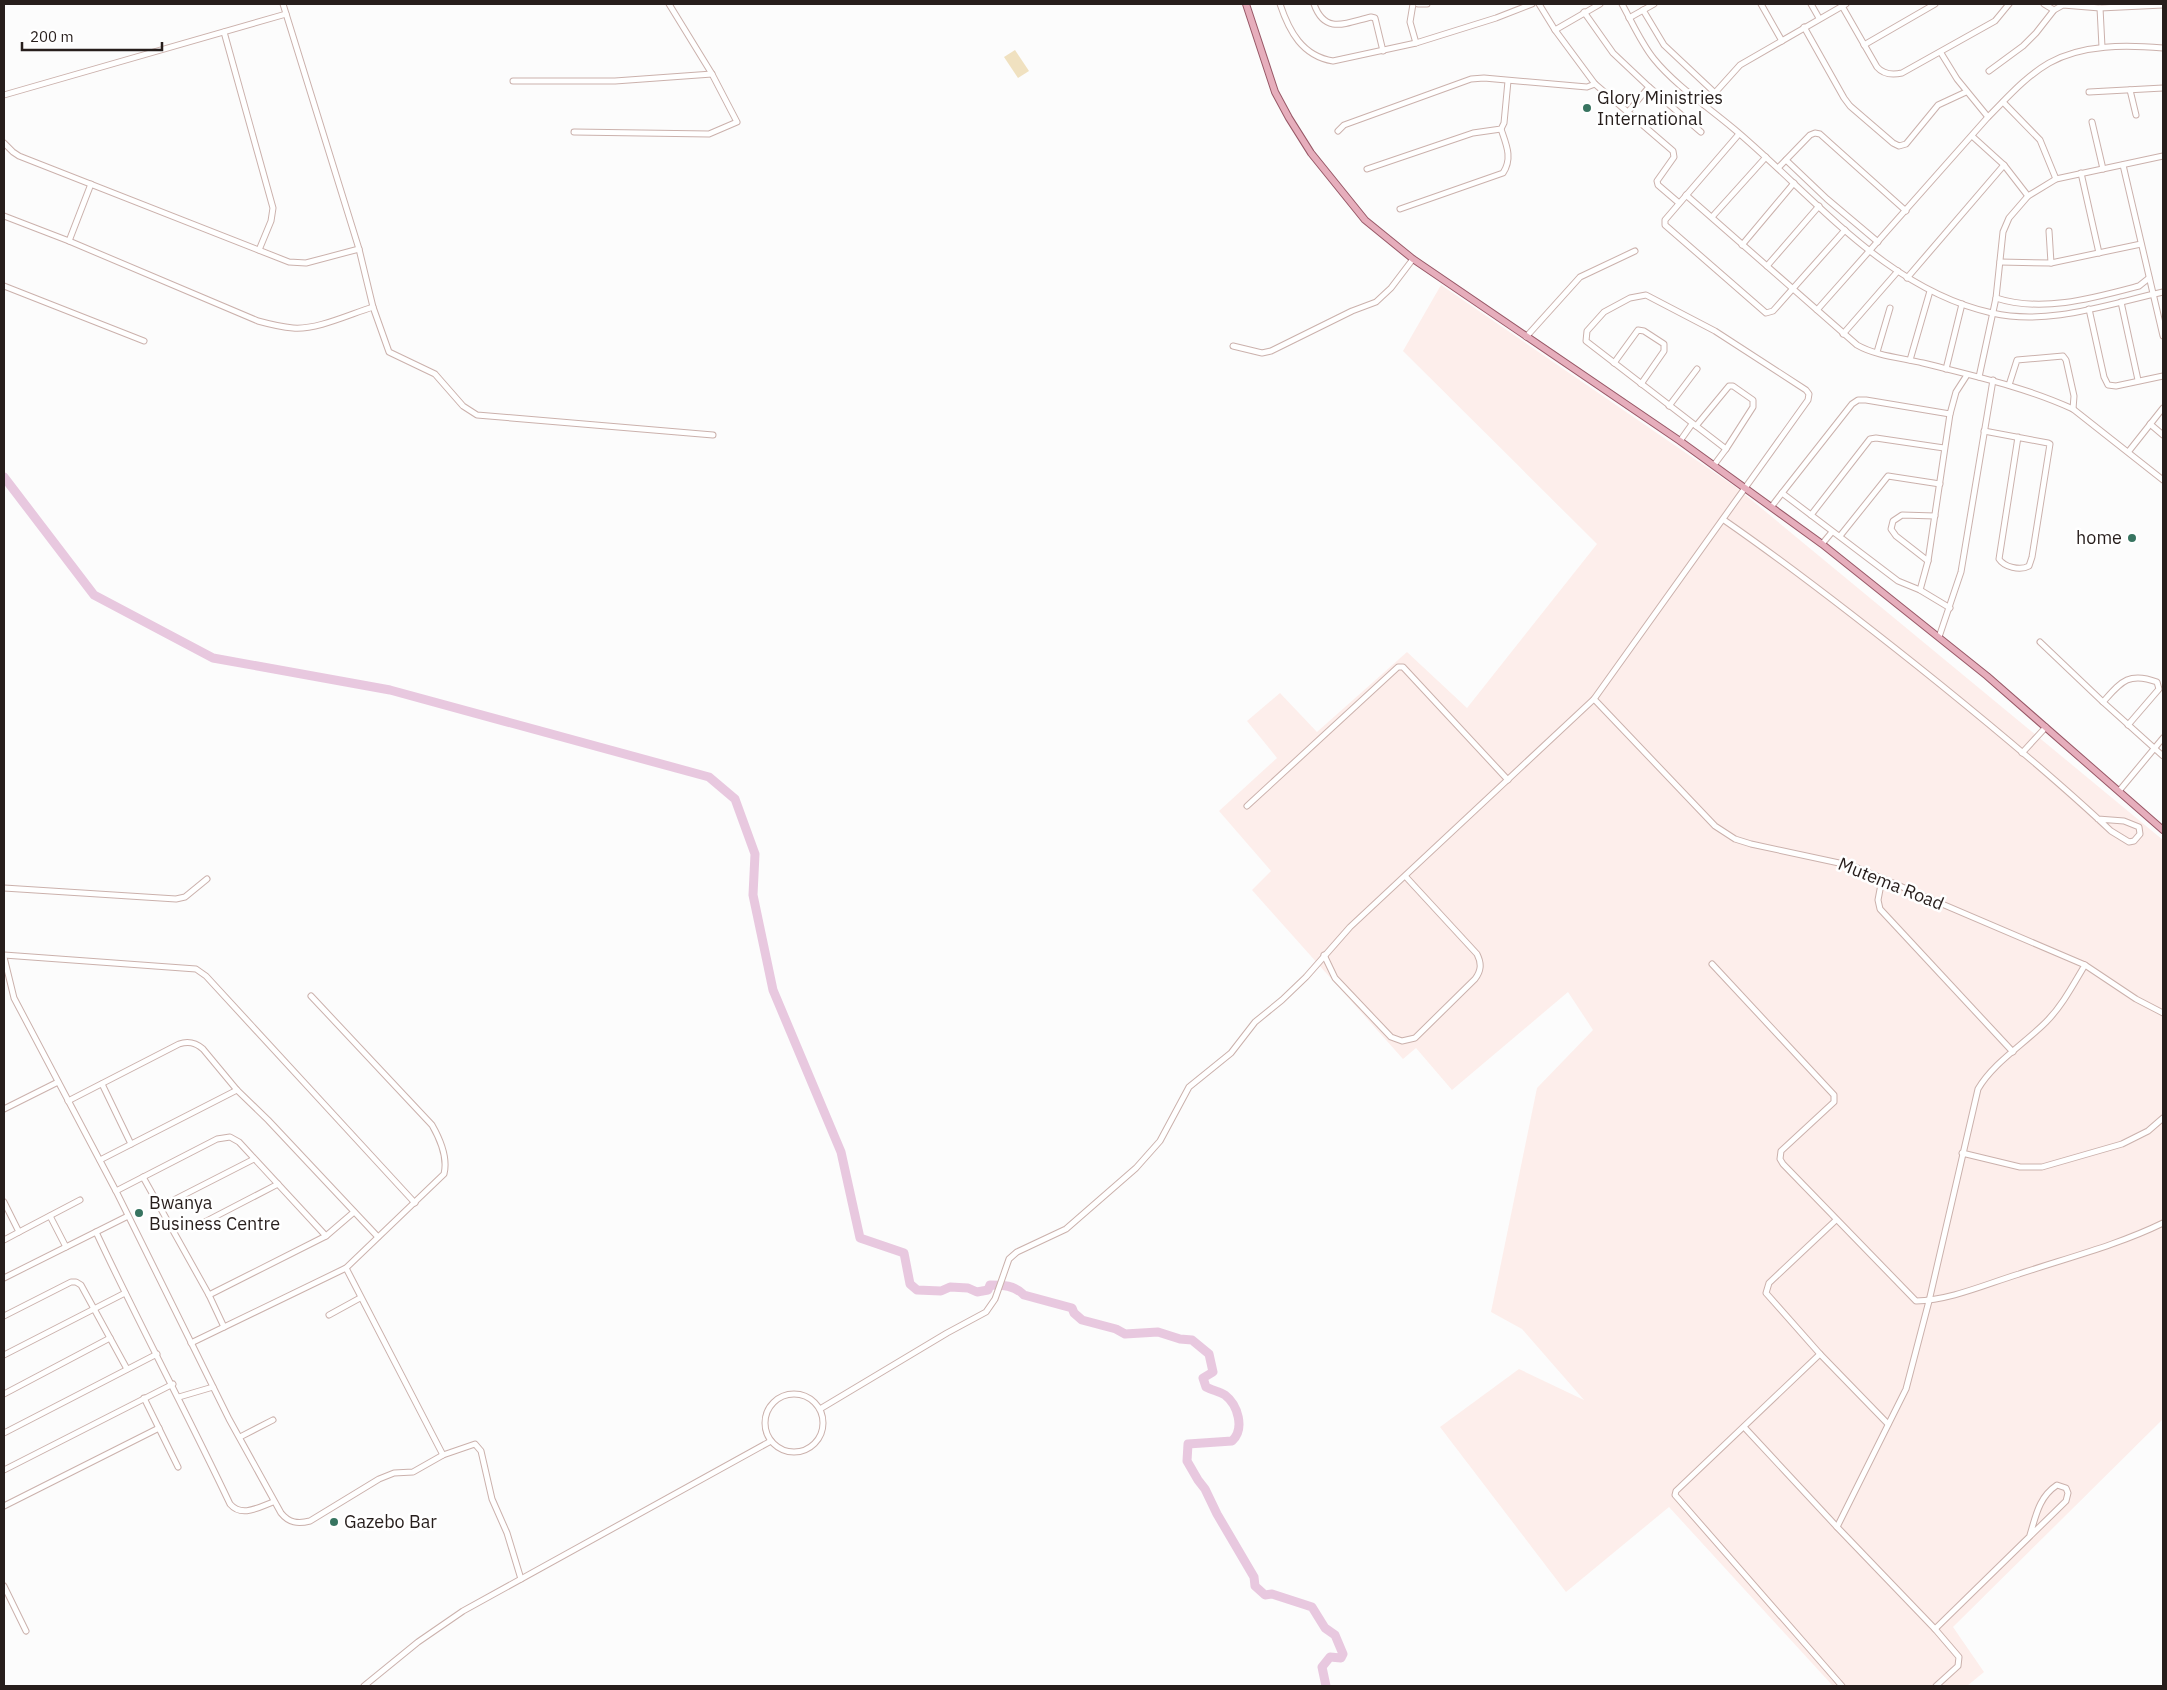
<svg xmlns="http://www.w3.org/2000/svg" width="2167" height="1690" viewBox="0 0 2167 1690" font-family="'IBM Plex Sans',sans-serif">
<rect width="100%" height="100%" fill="#fcfcfc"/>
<polygon fill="#fdeeeb" points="1441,285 1737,488 2163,840 2163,1419 1953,1627 1984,1672 1967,1686 1833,1686 1669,1507 1566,1592 1440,1427 1519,1369 1584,1400 1522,1329 1491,1312 1537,1088 1593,1030 1568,992 1452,1090 1416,1048 1403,1059 1252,890 1271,871 1219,811 1277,758 1247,721 1280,693 1317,732 1407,652 1467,708 1597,544 1403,351"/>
<polygon fill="#f0e1c0" points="1015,50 1029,71 1018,78 1004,57"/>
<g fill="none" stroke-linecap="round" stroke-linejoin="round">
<path stroke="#e8c8df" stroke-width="9" d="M4 477 94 595 213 658 390 690 709 777 735 799 755 854 753 895 773 990 841 1152 860 1238 904 1253 910 1284 917 1290 941 1291 950 1287 968 1288 977 1292 988 1290 990 1285C1003 1285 1014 1285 1024 1295L1072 1308 1074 1313 1082 1320 1116 1329 1125 1334 1158 1332 1180 1339 1192 1340 1209 1354 1213 1372 1203 1378 1206 1387C1212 1390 1220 1392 1225 1395 1238 1405 1245 1429 1232 1441L1188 1444 1187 1461 1198 1480 1205 1489 1217 1514 1254 1577 1255 1586 1265 1595 1272 1594 1312 1607 1325 1628 1335 1635 1343 1654 1341 1658 1330 1657 1322 1667 1326 1686"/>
<defs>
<g id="minor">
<polyline points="283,4 359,249 373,307 389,352 435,374 463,406 477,415 713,435"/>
<path d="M1280 4C1289 31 1302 56 1333 61L1416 43 1496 18 1532 4"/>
<path d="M1314 4C1325 35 1346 23 1371 17L1375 18 1383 51"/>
<polyline points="1413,4 1410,22 1416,43"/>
<polyline points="1418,4 1427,4"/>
<polyline points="1539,4 1555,30 1595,84 1673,151 1674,157 1657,181 1658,185 1679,203"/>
<path d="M1622 4C1632 22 1641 43 1654 59 1675 85 1708 107 1734 129 1814 196 1885 289 1992 313 2049 326 2108 304 2163 292"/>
<polyline points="1761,4 1782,41"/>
<polyline points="1811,4 1819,18"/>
<polyline points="2044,4 2054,10"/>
<path d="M1842 6 1877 67C1883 74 1893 75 1902 73L1995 21 2009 4"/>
<polyline points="2100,8 2102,47"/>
<polyline points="1643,10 1664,45 1715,93"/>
<polyline points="1584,12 1613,53 1649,87 1701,132"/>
<polyline points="1629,18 1654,4"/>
<polyline points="1804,27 1844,98 1850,106 1893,143 1899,146 1906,144 1938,105 1966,92"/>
<polyline points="1555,30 1600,4"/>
<polyline points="224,32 273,208 271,221 259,250"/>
<polyline points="1864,45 1935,4"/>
<polyline points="1941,53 1957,79 1988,117"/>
<polyline points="1989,71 2023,46 2036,33 2054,10 2063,5 2100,8 2163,5"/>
<polyline points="513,81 615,81 712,74"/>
<polyline points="2130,90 2136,115"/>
<polyline points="2089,92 2163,88"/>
<polyline points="4,95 286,14"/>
<polyline points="2003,102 2040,140 2056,179"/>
<polyline points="1704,105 1740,65 1846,4"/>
<polyline points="1627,113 1649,87"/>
<polyline points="2092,122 2103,169"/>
<polyline points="1338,131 1344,125 1471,79 1484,78 1587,87 1595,84"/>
<polyline points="574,132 709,134 737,122 712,74 669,4"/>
<polyline points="1739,134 1665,220 1665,225 1766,313 1773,311 1845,230"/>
<polyline points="1972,136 2004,165 2028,196"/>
<polyline points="4,143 13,152 19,156 289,262 306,263 359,249"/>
<polyline points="1786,160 1827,199 1878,242"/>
<polyline points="2123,165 2163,336"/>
<polyline points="1778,168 1810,135 1815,133 1820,134 1906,211"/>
<polyline points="1367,169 1473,133 1501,129 1504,123 1508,81"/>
<polyline points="2081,173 2099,253"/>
<path d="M1686 195 1857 345C1876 356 1903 358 1923 363 1974 376 2025 387 2073 409L2163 480"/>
<path d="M1400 209 1503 173C1513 158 1506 144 1501 129"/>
<path d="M4 216 69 241 258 321C269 324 281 327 293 328 317 330 350 314 373 307"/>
<polyline points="1712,217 1766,157"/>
<polyline points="2049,231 2051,263"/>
<polyline points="69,241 91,184"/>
<polyline points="1742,245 1794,183"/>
<polyline points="2000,262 2051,263 2141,244"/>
<polyline points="1767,266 1819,206"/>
<polyline points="1907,278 2004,165"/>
<polyline points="4,286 144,341"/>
<path d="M1996 298C2042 313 2094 298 2139 286L2149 278"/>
<polyline points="2121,302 2138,380"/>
<polyline points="2089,309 2104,377 2108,385 2116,386 2163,376"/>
<path d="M1817 310 1988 117C2007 98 2025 77 2049 63 2083 44 2126 45 2163 48"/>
<polyline points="1843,334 1898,271"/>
<polyline points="1526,337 1580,277 1635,251"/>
<polyline points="1233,346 1262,353 1271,351 1352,311 1376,302 1391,288 1413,259"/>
<polyline points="1877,352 1890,308"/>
<polyline points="1910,360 1930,291"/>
<polyline points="1614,363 1638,330 1644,331 1664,344 1664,351 1641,384"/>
<polyline points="1946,369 1962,304"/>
<polyline points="1979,377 1996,298 2003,232 2009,218 2028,196 2056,179 2163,156"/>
<polyline points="2009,385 2017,360 2063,356 2066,360 2074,396 2073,409"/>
<polyline points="1669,406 1697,369"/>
<polyline points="2150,424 2163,435"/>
<polyline points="1696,426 1729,386 1733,386 1753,400 1753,407 1726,449"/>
<path d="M1984 431 2048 443 2050 444 2032 557 2029 566C2020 571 2004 567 1999 559L2018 437"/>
<polyline points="1680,441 1692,424"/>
<polyline points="2129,451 2163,408"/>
<polyline points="1782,493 1852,404 1858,400 1866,400 1950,414"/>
<polyline points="1772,506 1782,493 1898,581 1920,590 1950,608"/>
<polyline points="1811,515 1870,439 1876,438 1944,448"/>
<path d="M1724 520C1799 572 1870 628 1941 685 1999 732 2057 780 2111 831L2129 842 2134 841 2140 834 2139 827 2124 821 2098 819"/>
<polyline points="1840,536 1888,476 1940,484"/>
<polyline points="1822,544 1832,532"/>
<polyline points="1928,561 1896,536 1891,529 1893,521 1902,515 1935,516"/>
<polyline points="1920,590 1928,561 1950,414 1956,392 1967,375"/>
<polyline points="1939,637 1961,572 1993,380"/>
<polyline points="2040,642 2103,702 2163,756"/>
<polyline points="1594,699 1715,826 1735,839 1751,844 1853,866 2085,965 2136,999 2163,1013"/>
<path d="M2103 702C2120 683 2128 671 2157 682L2159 689 2128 725"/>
<polyline points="2022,753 2046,727"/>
<polyline points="2119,791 2163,738"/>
<polyline points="1247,806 1398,667 1403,667 1508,780"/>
<polyline points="1882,879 1878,900 1880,909 2013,1052"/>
<polyline points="4,888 176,899 185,897 207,879"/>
<polyline points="4,955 196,969 206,976 415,1203"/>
<path d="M1324 955 1335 978 1391 1037 1402 1041 1415 1038 1475 979C1481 971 1482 964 1477 954L1406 877"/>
<path d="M4 957 14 998 116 1191 229 1419 281 1513C289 1523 298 1524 310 1521L379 1479 394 1473 413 1472 443 1455 475 1444 481 1451 492 1499 507 1533 521 1579"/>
<path d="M1712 964 1834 1095V1102L1781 1151 1780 1159 1783 1164 1916 1301C1951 1300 1986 1284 2019 1274 2067 1258 2118 1245 2163 1223"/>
<polyline points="102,1084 131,1144"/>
<path d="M68 1101 179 1044C188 1041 195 1042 203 1049L237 1090 268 1120 378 1237"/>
<polyline points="4,1109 58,1082"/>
<polyline points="1962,1153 2020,1167 2042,1167 2122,1144 2148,1131 2163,1118"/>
<polyline points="100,1160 237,1090"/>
<polyline points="143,1177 209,1295 224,1327"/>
<polyline points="116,1191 217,1139 230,1137 239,1142 326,1236"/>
<polyline points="4,1202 19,1232 4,1240"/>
<polyline points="160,1207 254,1159"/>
<polyline points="50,1216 66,1247"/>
<polyline points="1836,1220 1769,1283 1766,1293 1820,1354 1888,1424"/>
<polyline points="197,1226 278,1184"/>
<polyline points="19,1232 80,1200"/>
<path d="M96 1232C139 1324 187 1413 230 1504 242 1518 259 1507 273 1502"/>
<polyline points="346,1268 443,1455"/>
<polyline points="4,1278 128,1216"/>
<polyline points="209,1295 326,1236 354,1212"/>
<polyline points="329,1315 360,1298"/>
<polyline points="4,1316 71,1282 76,1282 81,1285 110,1338"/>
<path d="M191 1343 346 1268 444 1174C448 1158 440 1139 432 1125L311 996"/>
<polyline points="1820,1354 1676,1491 1675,1495 1842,1686"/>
<polyline points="4,1355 125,1293"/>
<polyline points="4,1394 110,1338 127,1369"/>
<circle cx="794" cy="1423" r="29"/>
<polyline points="179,1397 213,1387"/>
<polyline points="144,1398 178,1467"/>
<polyline points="820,1409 947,1333 986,1312 995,1299 1009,1259 1017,1252 1066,1229 1136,1168 1160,1141 1189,1087 1231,1053 1255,1022 1282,1000 1306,977 1350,927 1594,699 1808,400 1809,394 1806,390 1715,331 1646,295 1630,298 1604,312 1587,331 1586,341 1726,449 1714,465"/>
<polyline points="1744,1427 1837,1527 1935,1629 1959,1657 1958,1666 1936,1686"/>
<polyline points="4,1433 157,1354"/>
<polyline points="240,1437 273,1420"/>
<polyline points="4,1470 173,1384"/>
<polyline points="4,1506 159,1428"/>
<path d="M1837 1527 1906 1389 1929 1301 1978 1089C1993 1063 2024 1044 2046 1022 2062 1006 2073 985 2085 965"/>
<polyline points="4,1586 26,1631"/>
<path d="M1935 1629 2066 1501 2068 1493 2066 1488 2057 1485C2039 1497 2036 1515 2030 1535"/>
<polyline points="364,1686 418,1642 463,1611 771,1441"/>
</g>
<polyline id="major" points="1246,4 1275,92 1289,118 1311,153 1365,220 1413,259 1680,441 1822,544 1987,676 2163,830"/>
</defs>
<use href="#minor" stroke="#cbb1ac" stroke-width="7"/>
<use href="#major" stroke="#985867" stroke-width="8"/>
<use href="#minor" stroke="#fff" stroke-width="5"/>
<use href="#major" stroke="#e6aebc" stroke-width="6"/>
</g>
<g fill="#377460" stroke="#fff" stroke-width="2">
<circle cx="1587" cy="108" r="5"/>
<circle cx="2132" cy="538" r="5"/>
<circle cx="139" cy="1213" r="5"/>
<circle cx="334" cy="1522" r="5"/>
</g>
<g text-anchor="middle" stroke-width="5" stroke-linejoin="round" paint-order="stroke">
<g font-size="18" fill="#271e1c" stroke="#fff" text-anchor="start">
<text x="1597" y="104">Glory Ministries<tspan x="1597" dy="21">International</tspan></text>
<text x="2122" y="544" text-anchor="end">home</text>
<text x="149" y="1209">Bwanya<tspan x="149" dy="21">Business Centre</tspan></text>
<text x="344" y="1528">Gazebo Bar</text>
</g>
<g font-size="18" fill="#271e1c" stroke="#fff">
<text transform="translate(1891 884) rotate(22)" y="6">Mutema Road</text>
</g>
</g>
<rect width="2167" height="1690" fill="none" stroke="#271e1c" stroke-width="10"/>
<path d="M22 42v8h140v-8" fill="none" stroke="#271e1c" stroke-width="2.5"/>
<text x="30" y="42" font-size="15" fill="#271e1c" stroke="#ffffff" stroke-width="4" paint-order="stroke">200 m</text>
</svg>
